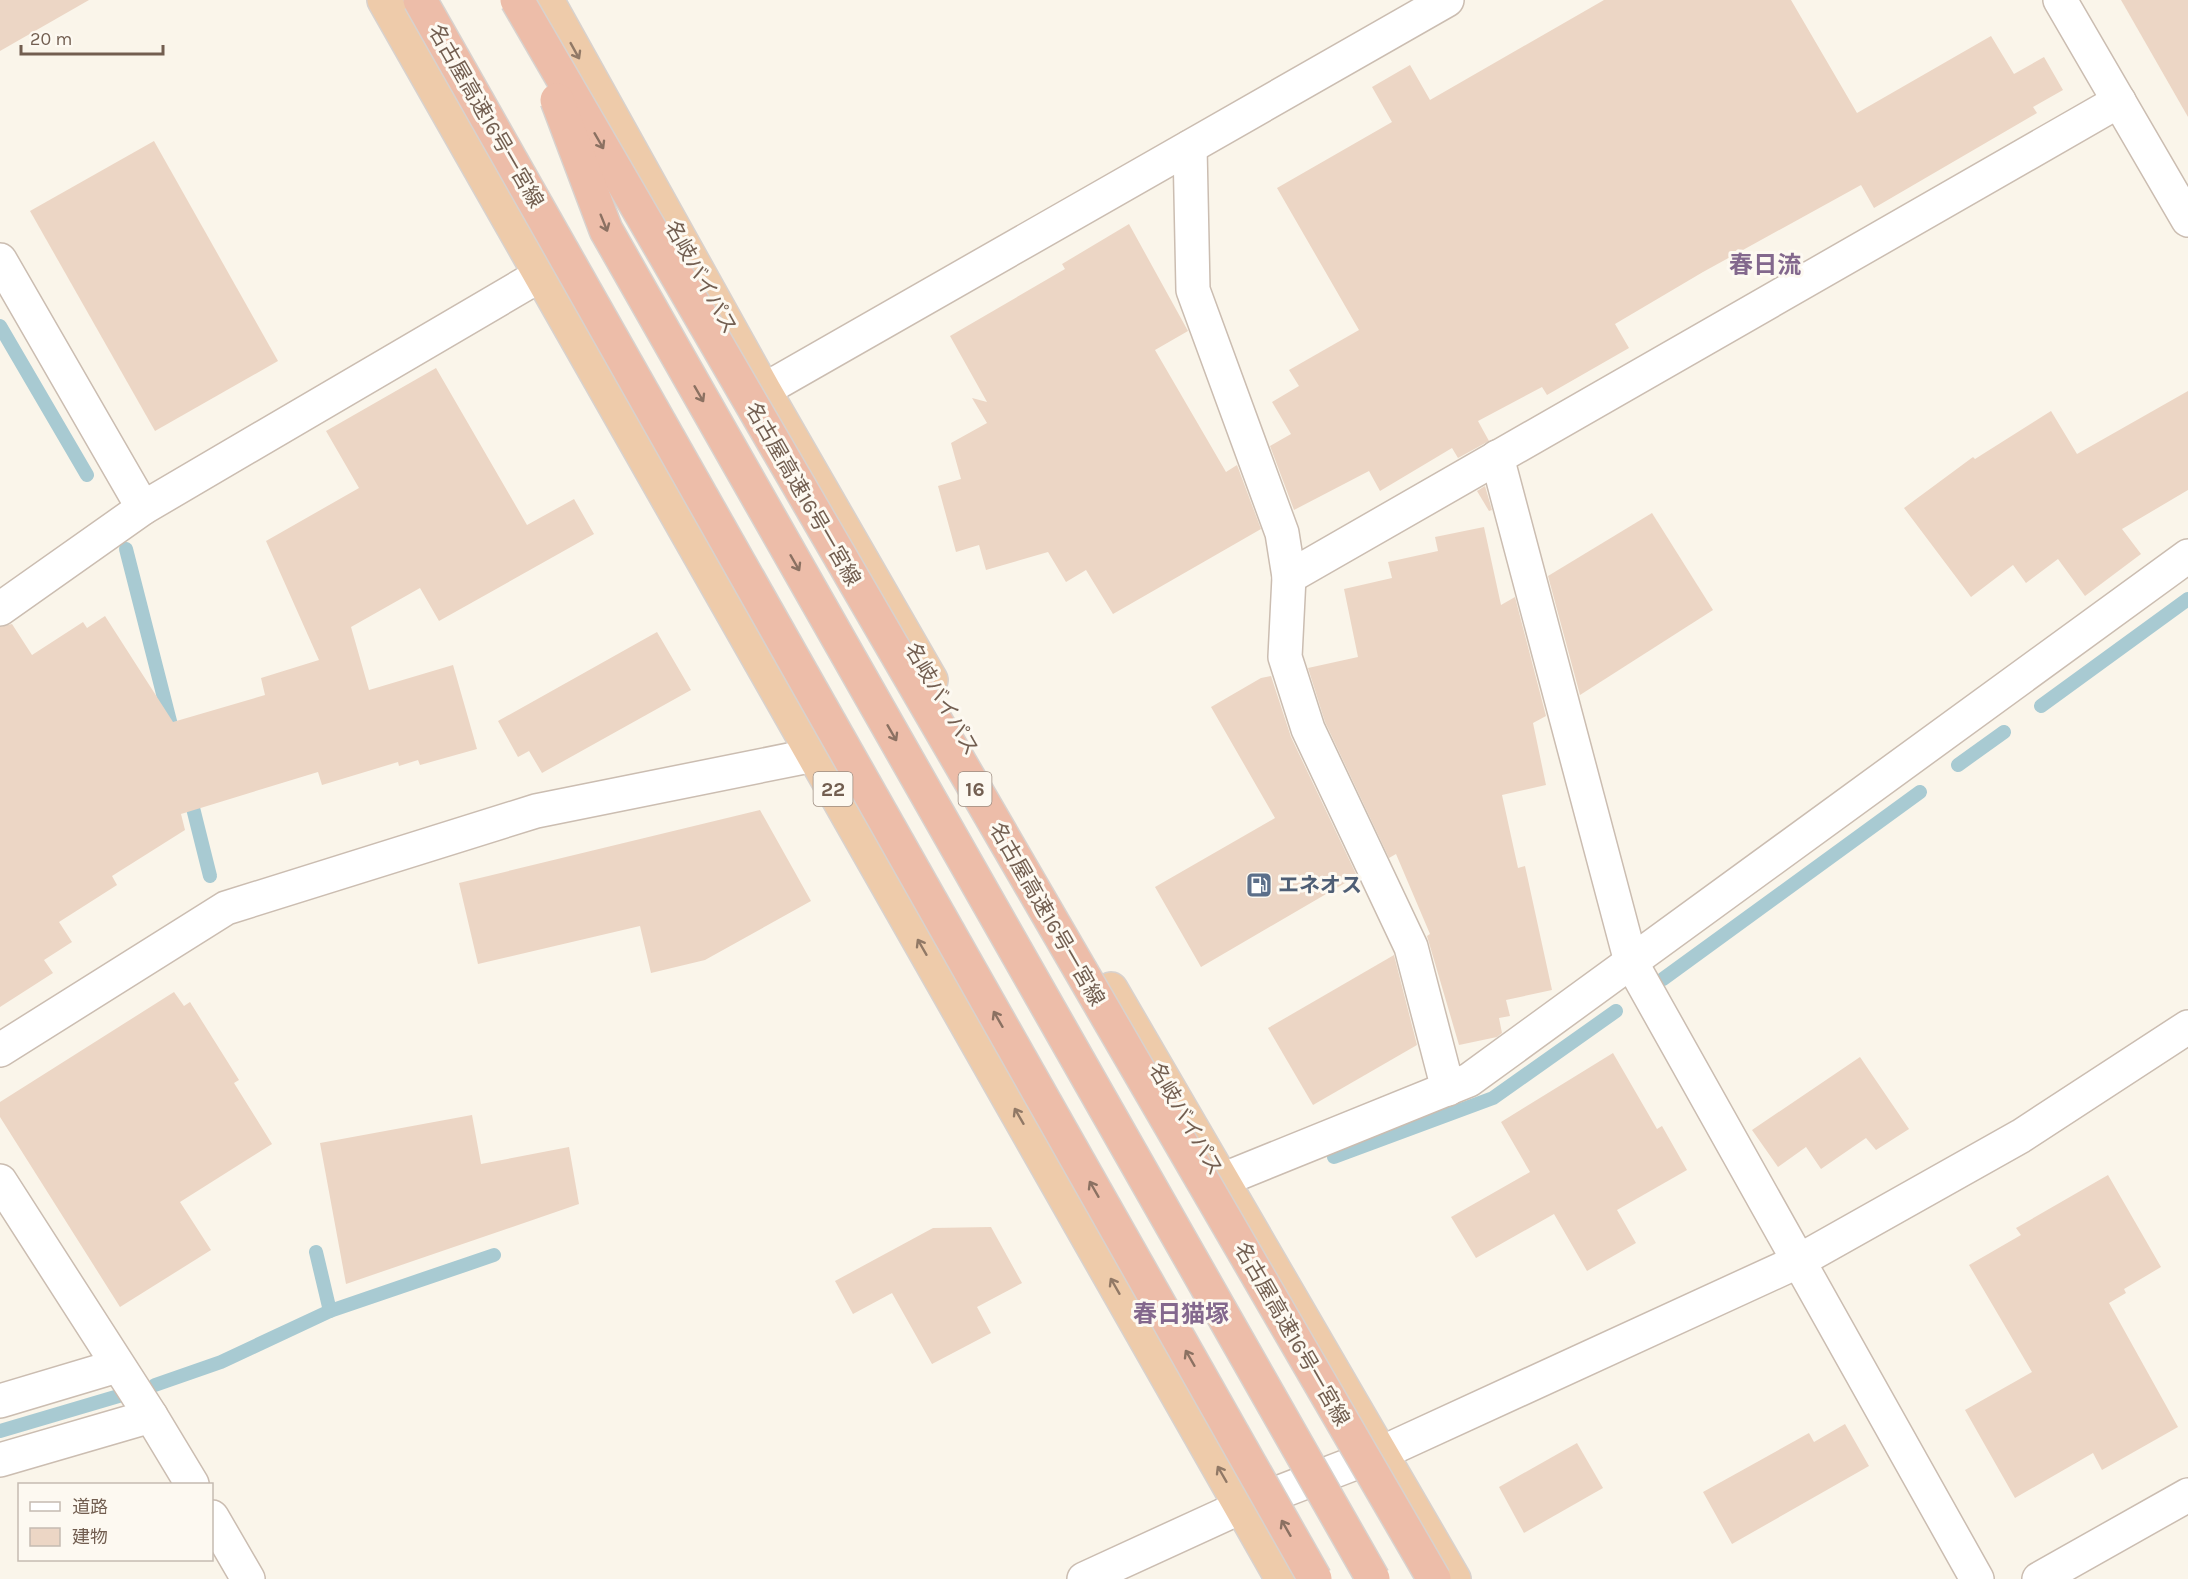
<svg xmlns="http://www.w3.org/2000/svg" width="2188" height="1579" viewBox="0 0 2188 1579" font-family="Karla,'Noto Sans JP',sans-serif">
<rect width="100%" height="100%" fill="#faf5ea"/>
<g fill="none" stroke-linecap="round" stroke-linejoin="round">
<g stroke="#a8cad2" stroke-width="14">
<polyline points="0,326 87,475"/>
<polyline points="126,549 173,733"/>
<polyline points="2041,706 2188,599"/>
<polyline points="1958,765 2004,732"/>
<polyline points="189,792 210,876"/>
<polyline points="1663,979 1920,792"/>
<polyline points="1334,1157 1493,1098 1616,1011"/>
<polyline points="316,1252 330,1311"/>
<polyline points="155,1385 221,1362 330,1311 494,1255"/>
<polyline points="0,1431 122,1395"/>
</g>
</g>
<g fill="#ecd6c5">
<polygon points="0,0 89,0 0,51"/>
<polygon points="1604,0 1791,0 1857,113 1991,36 2014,74 2044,57 2063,90 2033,107 2037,113 1874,208 1861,185 1703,272 1615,324 1629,348 1547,395 1542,387 1478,421 1489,441 1458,458 1452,448 1380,491 1369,471 1294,510 1270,446 1291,434 1272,402 1299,386 1289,370 1359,330 1277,188 1392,122 1372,87 1410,65 1430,100"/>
<polygon points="2121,0 2188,0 2188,117"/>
<polygon points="154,141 278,361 155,431 30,211"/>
<polygon points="1129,224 1188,331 1155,350 1226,472 1237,465 1261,529 1113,614 1086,570 1066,582 1048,552 986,570 979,545 956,552 938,486 961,479 951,443 987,423 972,398 987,402 950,336 1065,269 1062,264"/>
<polygon points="436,368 527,525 574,499 594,534 439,621 420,588 351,627 369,690 453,665 477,749 420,765 418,760 399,766 398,762 322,785 318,772 181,814 185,830 112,876 117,885 59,922 72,942 44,960 53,973 0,1007 0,627 12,624 32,655 83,622 87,628 105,616 173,722 265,695 261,678 319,660 266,541 359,488 326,431"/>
<polygon points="2188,391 2188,490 2122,529 2141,554 2085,596 2058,559 2026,583 2013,565 1971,597 1904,508 1973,457 1975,459 2051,411 2077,454"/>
<polygon points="1485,486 1492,510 1489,511 1477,491"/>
<polygon points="1652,513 1713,610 1580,695 1548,576"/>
<polygon points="1484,527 1501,605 1515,597 1546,716 1533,723 1546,785 1502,795 1518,868 1525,866 1552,990 1506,1000 1510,1016 1499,1018 1502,1033 1497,1037 1459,1045 1427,936 1430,934 1396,854 1389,858 1325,722 1308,668 1358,657 1344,589 1392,578 1388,562 1438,551 1435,537"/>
<polygon points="657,632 691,690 542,773 529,751 518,757 498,721"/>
<polygon points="1271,676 1291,737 1357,876 1201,967 1155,887 1275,818 1211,707 1261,678"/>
<polygon points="760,810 811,901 705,960 651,973 640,926 478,964 459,883"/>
<polygon points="1394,955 1417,1045 1313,1105 1268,1028"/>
<polygon points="174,992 184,1006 190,1002 239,1080 234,1083 272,1144 180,1202 211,1250 120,1307 0,1117 0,1102"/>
<polygon points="1613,1053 1657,1129 1662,1126 1687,1170 1617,1210 1636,1243 1587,1271 1554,1214 1476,1258 1451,1217 1530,1172 1501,1122"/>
<polygon points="1860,1057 1909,1129 1876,1150 1866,1138 1821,1169 1806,1147 1778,1167 1752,1130"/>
<polygon points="472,1115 481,1164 569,1147 579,1204 346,1284 320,1143"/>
<polygon points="2108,1175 2161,1267 2124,1289 2126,1293 2109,1303 2178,1427 2102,1470 2093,1453 2015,1498 1965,1410 2032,1372 1969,1265 2021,1235 2016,1228"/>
<polygon points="991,1227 1022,1283 977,1307 991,1333 932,1364 892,1293 853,1314 835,1281 933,1228"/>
<polygon points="1845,1424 1869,1466 1732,1544 1703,1492 1809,1433 1814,1442"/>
<polygon points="1577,1443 1603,1488 1524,1533 1499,1487"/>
</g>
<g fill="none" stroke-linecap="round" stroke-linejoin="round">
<defs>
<g id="minor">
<polyline points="1190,147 1193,290 1282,533 1289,577 1285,657 1308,729 1411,947 1448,1089"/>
<polyline points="0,260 143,508"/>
<polyline points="764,390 1447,0"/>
<polyline points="1497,457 1631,962 1977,1579"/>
<polyline points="1289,577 2119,101"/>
<polyline points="0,609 143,508 542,274"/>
<polyline points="0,1050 226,908 536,811 814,755"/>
<polyline points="1222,1180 1469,1080 2188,556"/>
<polyline points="0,1181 151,1416 192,1484"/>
<polyline points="0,1401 117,1366"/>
<polyline points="0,1460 151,1416"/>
<polyline points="212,1517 248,1579"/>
<polyline points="2039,1579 2188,1495"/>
</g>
<g id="tertiary">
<polyline points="2060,0 2188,220"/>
<polyline points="1084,1579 1241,1507 1381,1453 1797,1262 2021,1136 2188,1027"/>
</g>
<g id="trunk">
<polyline points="384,0 1282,1579"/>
<polyline points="547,0 764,390 931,680"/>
<polyline points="1111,989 1454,1579"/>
</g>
</defs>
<use href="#minor" stroke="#cbbdb1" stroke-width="36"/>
<use href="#tertiary" stroke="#cbbdb1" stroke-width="36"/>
<use href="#trunk" stroke="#d8d2ce" stroke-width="36"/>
<use href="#minor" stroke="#fff" stroke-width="33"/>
<use href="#tertiary" stroke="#fff" stroke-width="33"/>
<use href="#trunk" stroke="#eecbaa" stroke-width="33"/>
<defs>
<g id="motorway-bridge">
<polyline points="420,0 1315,1579"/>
<polyline points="517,0 1434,1579"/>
<polyline points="557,100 606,230 1373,1579"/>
</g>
</defs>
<use href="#motorway-bridge" stroke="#d8d2ce" stroke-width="36" stroke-linecap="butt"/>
<use href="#motorway-bridge" stroke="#edbda9" stroke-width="33"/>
</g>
<defs><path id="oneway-shaft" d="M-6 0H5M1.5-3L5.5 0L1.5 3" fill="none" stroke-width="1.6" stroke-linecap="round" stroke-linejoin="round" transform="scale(1.5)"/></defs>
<g stroke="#917966">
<use href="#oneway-shaft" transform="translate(575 51) rotate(61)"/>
<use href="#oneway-shaft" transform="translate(922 947) rotate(-120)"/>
<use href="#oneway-shaft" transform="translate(1019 1116) rotate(-120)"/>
<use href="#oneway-shaft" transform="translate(1115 1286) rotate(-120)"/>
<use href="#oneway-shaft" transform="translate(1222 1474) rotate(-120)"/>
</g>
<g stroke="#8b7162">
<use href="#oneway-shaft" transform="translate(599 141) rotate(60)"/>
<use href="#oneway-shaft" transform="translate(604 223) rotate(68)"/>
<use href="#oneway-shaft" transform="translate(699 394) rotate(60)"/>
<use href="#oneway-shaft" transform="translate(795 563) rotate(60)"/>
<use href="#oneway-shaft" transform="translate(892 733) rotate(60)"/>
<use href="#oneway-shaft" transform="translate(998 1019) rotate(-120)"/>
<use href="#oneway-shaft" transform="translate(1094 1189) rotate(-120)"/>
<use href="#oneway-shaft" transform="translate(1190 1358) rotate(-120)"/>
<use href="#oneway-shaft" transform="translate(1286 1528) rotate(-120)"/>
</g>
<defs>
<symbol id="fuel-square" viewBox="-11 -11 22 22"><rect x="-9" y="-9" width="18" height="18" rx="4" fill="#5c6f8a" stroke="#fdf9f1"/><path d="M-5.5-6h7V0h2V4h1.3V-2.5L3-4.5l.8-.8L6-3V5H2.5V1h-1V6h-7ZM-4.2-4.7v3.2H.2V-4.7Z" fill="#fff"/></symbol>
</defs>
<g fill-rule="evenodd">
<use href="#fuel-square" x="1244" y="870" width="30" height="30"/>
</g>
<g text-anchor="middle" stroke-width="6" stroke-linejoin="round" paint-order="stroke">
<g fill="#fdf9f1" stroke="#9c8c80" stroke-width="1.5">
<rect x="813.5" y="772" width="39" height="34" rx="4.5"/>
<rect x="958.5" y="772" width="33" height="34" rx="4.5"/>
</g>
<g font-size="20" font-weight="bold" fill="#725e50">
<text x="833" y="796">22</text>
<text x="975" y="796">16</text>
</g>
<g font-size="21" fill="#725e50" stroke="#fdf9f1">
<text transform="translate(486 116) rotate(60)" y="7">名古屋高速16号一宮線</text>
<text transform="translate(701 277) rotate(61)" y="7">名岐バイパス</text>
<text transform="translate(803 494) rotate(60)" y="7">名古屋高速16号一宮線</text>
<text transform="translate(942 699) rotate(60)" y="7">名岐バイパス</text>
<text transform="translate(1047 914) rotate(60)" y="7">名古屋高速16号一宮線</text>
<text transform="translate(1186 1119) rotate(60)" y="7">名岐バイパス</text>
<text transform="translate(1292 1334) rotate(60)" y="7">名古屋高速16号一宮線</text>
</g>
<g font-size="21" font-weight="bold" fill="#4e5e75" stroke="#fdf9f1" text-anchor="start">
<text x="1278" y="892">エネオス</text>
</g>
<g font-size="24" font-weight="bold" fill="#83688d" stroke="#fdf9f1">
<text x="1765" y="273">春日流</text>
<text x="1181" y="1322">春日猫塚</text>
</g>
</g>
<rect x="18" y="1483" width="195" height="78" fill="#fdf9f1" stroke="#c5bbb1" stroke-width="1.5"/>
<rect x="30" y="1502" width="30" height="9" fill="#ffffff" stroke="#c5bbb1" stroke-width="1.5"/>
<text x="72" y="1513" font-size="18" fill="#725e50">道路</text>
<rect x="30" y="1528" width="30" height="18" fill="#ecd6c5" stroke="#c5bbb1" stroke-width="1.5"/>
<text x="72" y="1543" font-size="18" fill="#725e50">建物</text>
<path d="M21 45v9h142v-9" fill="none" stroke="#725e50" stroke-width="3"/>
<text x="30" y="45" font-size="18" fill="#725e50" stroke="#fdf9f1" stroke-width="4.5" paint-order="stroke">20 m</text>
</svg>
